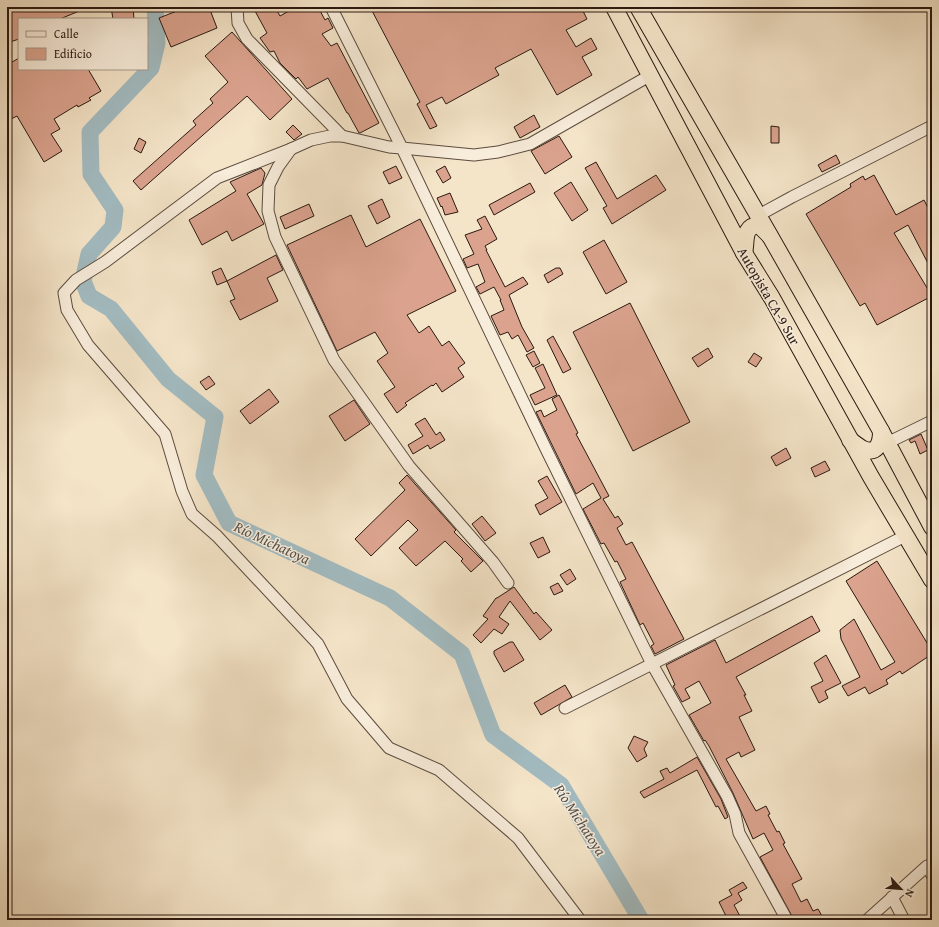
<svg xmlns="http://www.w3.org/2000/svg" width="939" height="927" viewBox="0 0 939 927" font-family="'Gentium Book Plus',serif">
<rect width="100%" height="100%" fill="#f4e4c8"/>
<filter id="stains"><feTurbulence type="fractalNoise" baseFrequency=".005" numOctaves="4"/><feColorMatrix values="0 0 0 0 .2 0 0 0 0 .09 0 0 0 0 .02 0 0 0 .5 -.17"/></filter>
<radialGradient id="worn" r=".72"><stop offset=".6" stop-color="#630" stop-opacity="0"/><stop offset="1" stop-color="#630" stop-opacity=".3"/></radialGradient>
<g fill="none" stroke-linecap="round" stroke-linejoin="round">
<polyline stroke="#a2bbc1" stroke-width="17" points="155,7 157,43 151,68 90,132 91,174 115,210 113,227 89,254 83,281 89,296 111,309 168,379 215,417 204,475 229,523 390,598 462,654 493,735 561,785 641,920"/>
</g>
<g fill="#dba38e" stroke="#2a1911">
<polygon points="7,7 89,7 60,19 19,19 19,39 7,43"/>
<polygon points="111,7 133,7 134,19 113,19"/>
<polygon points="187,7 209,7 217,28 171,47 159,18"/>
<polygon points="259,7 275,7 280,16 296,7 318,7 325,20 328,18 333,28 322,34 331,46 337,43 379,123 360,133 359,133 348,113 347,113 328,78 307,89 298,77 296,79 280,63 274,51 270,52 260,38 267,33 255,11"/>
<polygon points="370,7 581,7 587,19 566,30 576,47 591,38 597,49 582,57 592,75 557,95 531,49 495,68 499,75 446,104 442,97 426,105 437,126 430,129 417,104 420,102"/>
<polygon points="232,32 292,99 270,120 247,96 141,190 133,181 196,125 193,121 213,103 210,99 228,82 205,56"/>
<polygon points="19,58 19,69 88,69 101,91 89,98 91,100 78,107 77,105 54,119 60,129 51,134 62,151 44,162 17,116 7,121 7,65"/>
<polygon points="534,115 540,127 520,138 514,127"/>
<polygon points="293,125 302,134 294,140 286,132"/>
<polygon points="771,126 779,127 779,143 771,143"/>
<polygon points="559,136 572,157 545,174 531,151"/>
<polygon points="139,138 146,142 141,153 134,149"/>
<polygon points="836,155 840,163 822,172 818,165"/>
<polygon points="596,162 617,199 656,175 666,190 612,224 603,208 607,206 585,168"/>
<polygon points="396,166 402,178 389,184 383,172"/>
<polygon points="445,166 451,178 443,183 436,171"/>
<polygon points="261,168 265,173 262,185 247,194 264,224 232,241 227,231 202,245 189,220 236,191 230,182"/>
<polygon points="874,175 896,215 924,200 932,216 932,271 908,225 894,233 932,296 877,325 865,303 860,306 806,214 851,187 850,184 863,176 865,180"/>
<polygon points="571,182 588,210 572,221 554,193"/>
<polygon points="530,183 535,192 494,215 489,205"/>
<polygon points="450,193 458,212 445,215 442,206 441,207 437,198"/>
<polygon points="382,199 390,217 377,224 368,206"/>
<polygon points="309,204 314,216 285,229 280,217"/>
<polygon points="351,215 366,247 420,219 456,291 407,315 419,333 429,326 442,346 449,341 465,363 458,368 464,377 442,392 436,383 433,386 432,385 405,403 407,405 397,413 384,394 395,387 377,361 388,353 375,332 337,351 287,245"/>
<polygon points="485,216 497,239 485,246 487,250 486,250 505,287 523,277 528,284 509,295 522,327 534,348 527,352 518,335 512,339 508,332 500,335 491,316 504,310 500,300 501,300 494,287 480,294 476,287 485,282 478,264 467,268 463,259 474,254 465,235 482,229 477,220"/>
<polygon points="604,240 627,282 606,294 583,252"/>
<polygon points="276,255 283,270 267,278 278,301 240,320 230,301 235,299 227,281"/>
<polygon points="221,268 227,281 217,285 212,272"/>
<polygon points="556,268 560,268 563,274 548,283 544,275"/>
<polygon points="630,303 690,422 633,451 573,332"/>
<polygon points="553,336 571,369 563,373 547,340"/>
<polygon points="708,348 713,357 698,367 692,358"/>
<polygon points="534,351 540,363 533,367 526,355"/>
<polygon points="754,353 762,358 756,367 748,362"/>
<polygon points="543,364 557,395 535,405 530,395 545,388 535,368"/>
<polygon points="209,376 215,384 206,390 200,382"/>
<polygon points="269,389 279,402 250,424 240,411"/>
<polygon points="559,395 578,433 576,434 609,496 603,499 615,518 618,516 623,524 617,528 626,545 632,542 684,639 655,654 651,646 654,644 643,623 640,625 620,582 626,579 617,561 615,562 604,543 601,544 583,509 601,498 593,483 576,494 536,412 541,410 544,417 557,410 552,399"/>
<polygon points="354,400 370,424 345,441 329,416"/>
<polygon points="425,418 436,435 440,432 445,440 430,449 428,445 413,454 408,445 423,436 415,424"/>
<polygon points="921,434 928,450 920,454 915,441 911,443 909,440"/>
<polygon points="786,448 791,458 776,466 771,457"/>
<polygon points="825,461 830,470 815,477 811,468"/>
<polygon points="407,475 456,530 454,532 483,561 471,572 461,561 463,559 445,541 416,566 399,548 418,530 408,520 371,556 355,539 405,490 399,483"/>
<polygon points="547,476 562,502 540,515 535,505 548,498 538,481"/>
<polygon points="482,516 496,533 485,541 472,524"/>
<polygon points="543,537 550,552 538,558 530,543"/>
<polygon points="877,561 932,651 932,654 902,674 900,671 886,680 888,684 869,694 865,687 848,696 842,686 860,677 841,639 840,630 854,619 881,670 895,662 846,581"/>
<polygon points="570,569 576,579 567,585 560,575"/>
<polygon points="558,583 563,591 554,595 550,587"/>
<polygon points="514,587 534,614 536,612 552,630 540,640 510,601 499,617 509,624 502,634 494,629 481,643 473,635 488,619 483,616 496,598 497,598"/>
<polygon points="812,616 820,631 736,677 746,695 744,695 752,711 739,717 755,750 741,757 739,752 726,759 756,811 766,806 770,814 768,815 777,832 779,831 785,843 783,844 802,879 792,884 801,902 807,899 813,911 818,909 822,916 815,920 794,920 760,857 773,850 764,833 753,839 733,793 709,746 705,740 704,741 689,715 711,703 699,681 685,689 690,698 682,702 673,686 675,685 666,665 715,640 726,663"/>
<polygon points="510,642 513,642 524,660 504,672 494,654 494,651"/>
<polygon points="826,655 841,683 825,691 828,698 819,703 811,687 823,681 814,663"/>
<polygon points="565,685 572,697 541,715 534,703"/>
<polygon points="634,736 648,742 644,749 647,756 637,762 628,748"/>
<polygon points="697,757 721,799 728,817 725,819 718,806 716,807 697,770 644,798 640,792 664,779 660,771 667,768 670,773"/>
<polygon points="743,882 747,888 738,893 742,900 734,905 742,920 728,920 719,902 732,895 729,890"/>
</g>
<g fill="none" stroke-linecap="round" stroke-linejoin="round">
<defs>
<g id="minor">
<polyline points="237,7 238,23 247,39 342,136"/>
<polyline points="331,7 402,148 546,449 652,664 727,796 735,814 739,833 787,920"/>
<polyline points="291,149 278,167 269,185 268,211 275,237 334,360 409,466 493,562 508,583"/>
<polyline points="759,215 792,197 932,126"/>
<polyline points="887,443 932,421"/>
<polyline points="565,708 905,536"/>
<polyline points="892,897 904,920"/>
<polyline points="580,920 518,838 439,770 389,748 347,699 318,644 217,536 192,514 182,491 165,434 88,345 67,310 64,293 76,280 105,262 217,178 291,149 311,140 330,136 342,136 389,147 402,148 474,155 498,152 530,144 649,76"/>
<polyline points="867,920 927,866 932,875"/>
</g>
<g id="highway">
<polyline points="614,7 744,253 772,298 871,477 932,580"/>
<polyline points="638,7 770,236 881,431 932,527"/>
<path d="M744 253C747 242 742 226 759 225L769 235"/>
<path d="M850 440C854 443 859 447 863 449 878 455 881 442 881 431"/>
</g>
</defs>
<use href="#minor" stroke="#5c4c3f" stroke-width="13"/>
<use href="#highway" stroke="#2a1911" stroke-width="18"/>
<use href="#minor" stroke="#f8eddb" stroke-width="11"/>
<use href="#highway" stroke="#f4e4c8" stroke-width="16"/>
</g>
<g text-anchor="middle" stroke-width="3" stroke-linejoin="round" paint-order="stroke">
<g font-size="14" fill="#2a1911" stroke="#f8eddb">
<text transform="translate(769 296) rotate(60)" y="5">Autopista CA-9 Sur</text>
</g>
<g font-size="15" font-style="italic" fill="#54524f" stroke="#f8eddb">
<text transform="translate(272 543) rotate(25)" y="5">Río Michatoya</text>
<text transform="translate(580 820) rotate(57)" y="5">Río Michatoya</text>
</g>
</g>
<rect width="939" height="927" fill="none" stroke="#f4e4c8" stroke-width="24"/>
<rect x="8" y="8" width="923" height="911" fill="none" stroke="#2a1911" stroke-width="2"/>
<rect x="12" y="12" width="915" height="903" fill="none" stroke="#2a1911"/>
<rect x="18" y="18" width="130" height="52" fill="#f8eddb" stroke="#a6988a"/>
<rect x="26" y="31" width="20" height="6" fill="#f8eddb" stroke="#a6988a"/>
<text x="54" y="38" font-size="12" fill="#2a1911">Calle</text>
<rect x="26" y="48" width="20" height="12" fill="#dba38e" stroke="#a6988a"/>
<text x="54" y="58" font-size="12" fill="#2a1911">Edificio</text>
<g transform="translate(901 889) rotate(116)" stroke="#f8eddb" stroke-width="3" paint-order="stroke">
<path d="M0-3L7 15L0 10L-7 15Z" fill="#2a1911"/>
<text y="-6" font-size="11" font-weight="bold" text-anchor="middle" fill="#2a1911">N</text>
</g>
<rect width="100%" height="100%" filter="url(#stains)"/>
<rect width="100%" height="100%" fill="url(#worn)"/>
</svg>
